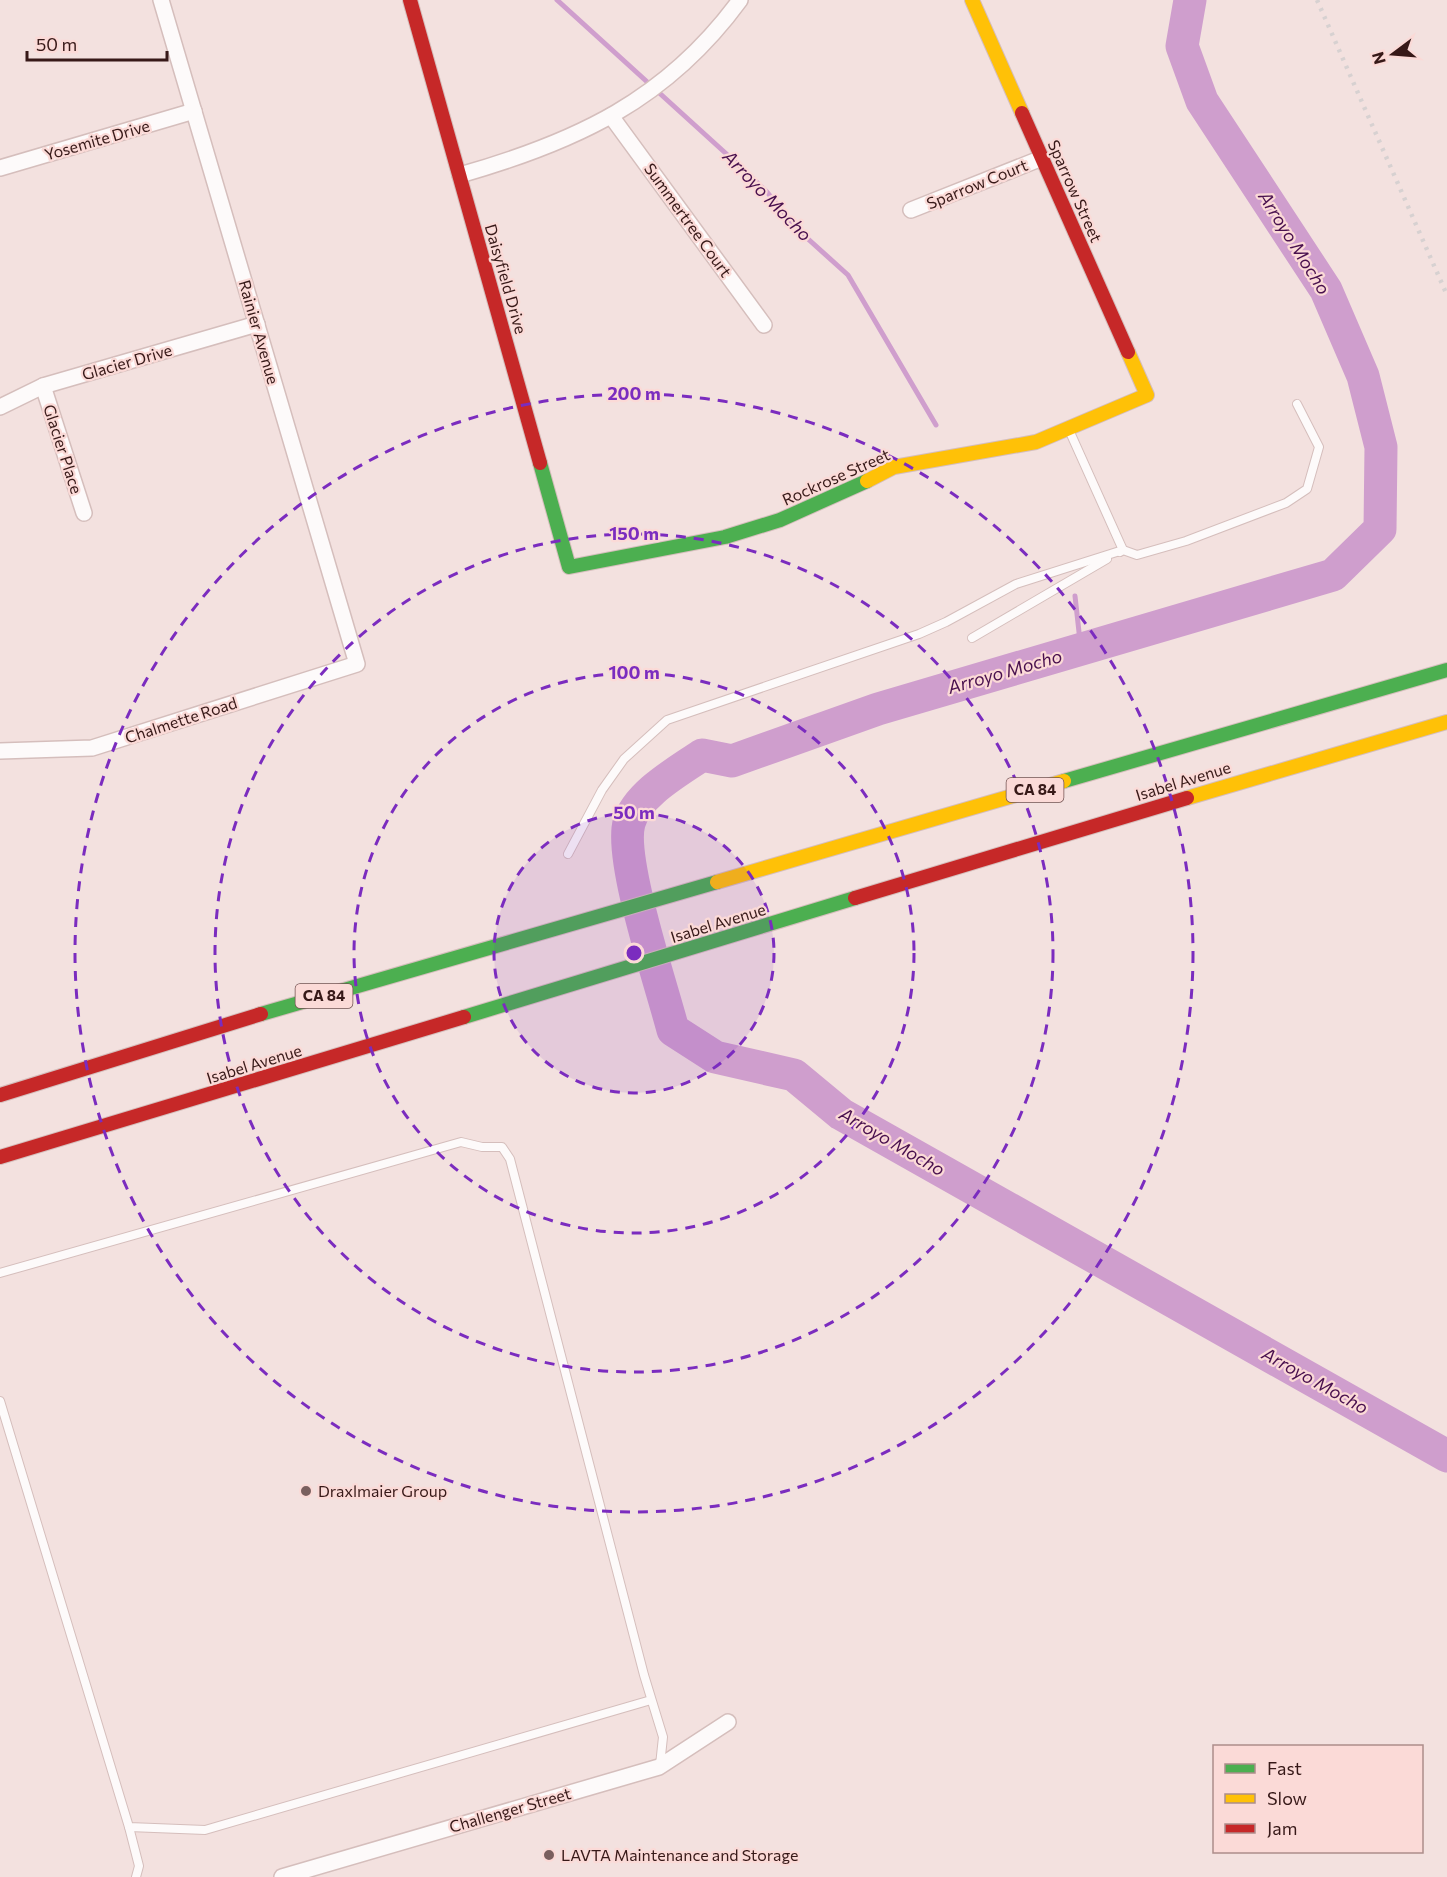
<svg xmlns="http://www.w3.org/2000/svg" width="1447" height="1877" viewBox="0 0 1447 1877" font-family="Commissioner,sans-serif">
<rect width="100%" height="100%" fill="#f3e1df"/>
<g fill="none" stroke-linecap="round" stroke-linejoin="round">
<g stroke="#cf9ecd" stroke-width="5">
<polyline points="557,0 743,169 767,192 797,229 848,275 936,425"/>
<polyline points="1075,596 1081,650"/>
</g>
<path stroke="#cf9ecd" stroke-width="33" d="M1190 0 1182 46 1202 101 1326 290 1363 376 1381 447 1380 529 1333 575 878 709 732 761 702 755C679 771 637 794 629 823 619 860 662 987 673 1030L715 1057 794 1075 841 1114 1447 1456"/>
<defs>
<g id="lane">
<polyline points="1069,430 1123,550 1120,552"/>
<polyline points="972,638 1107,559"/>
<polyline points="568,854 602,790 624,759 667,720 919,634 946,622 1016,584 1123,550 1137,555 1186,541 1286,503 1307,489 1319,447 1297,404"/>
<polyline points="0,1273 461,1142 482,1147 502,1147 510,1159 644,1675 663,1737 660,1765"/>
<polyline points="0,1401 129,1827 205,1830 651,1700"/>
<polyline points="129,1827 139,1866 136,1877"/>
</g>
<g id="street">
<polyline points="611,116 764,325"/>
<polyline points="0,168 194,111"/>
<path d="M460 175C576 142 667 100 740 0"/>
<polyline points="911,210 1042,158"/>
<polyline points="43,386 84,513"/>
<polyline points="0,407 43,386 257,324"/>
<polyline points="0,751 92,748 357,664 161,0"/>
<polyline points="282,1877 659,1767 728,1722"/>
</g>
<g id="fast">
<polyline points="540,463 569,567 725,537 780,520 867,481"/>
<polyline points="1064,781 1447,670"/>
<polyline points="261,1014 717,882"/>
<polyline points="464,1017 855,898"/>
</g>
<g id="slow">
<polyline points="972,0 1022,113"/>
<polyline points="867,481 894,467 1036,442 1147,395 1128,352"/>
<polyline points="1187,798 1447,722"/>
<polyline points="717,882 1064,781"/>
</g>
<g id="jam">
<polyline points="410,0 540,463"/>
<polyline points="1022,113 1128,352"/>
<polyline points="855,898 1187,798"/>
<polyline points="0,1095 261,1014"/>
<polyline points="0,1157 464,1017"/>
</g>
</defs>
<use href="#lane" stroke="#d5bebc" stroke-width="10"/>
<use href="#street" stroke="#d5bebc" stroke-width="18"/>
<use href="#fast" stroke="#d5bebc" stroke-width="16"/>
<use href="#slow" stroke="#d5bebc" stroke-width="16"/>
<use href="#jam" stroke="#d5bebc" stroke-width="16"/>
<use href="#lane" stroke="#fdfafa" stroke-width="8"/>
<use href="#street" stroke="#fdfafa" stroke-width="15"/>
<use href="#fast" stroke="#4caf50" stroke-width="14"/>
<use href="#slow" stroke="#ffc107" stroke-width="14"/>
<use href="#jam" stroke="#c62828" stroke-width="14"/>
<polyline stroke="#d7d1d1" stroke-width="4.5" stroke-dasharray="3 6" stroke-linecap="butt" points="1317,0 1447,295"/>
</g>
<circle cx="634" cy="953" r="140" fill="#7b2cbf" fill-opacity=".12"/>
<g fill="none" stroke="#7b2cbf" stroke-width="3" stroke-dasharray="10 8">
<circle cx="634" cy="953" r="140"/>
<circle cx="634" cy="953" r="280"/>
<circle cx="634" cy="953" r="419"/>
<circle cx="634" cy="953" r="559"/>
</g>
<g fill="#795f5e" stroke="#fbdad7" stroke-width="2">
<circle cx="306" cy="1491" r="6"/>
<circle cx="549" cy="1855" r="6"/>
</g>
<g text-anchor="middle" stroke-width="4.5" stroke-linejoin="round" paint-order="stroke">
<g fill="#fbdad7" stroke="#725351" stroke-width="1.5">
<rect x="1006.5" y="778" width="57" height="24" rx="4.5"/>
<rect x="295.5" y="984" width="57" height="24" rx="4.5"/>
</g>
<g font-size="15" font-weight="bold" fill="#371918">
<text x="1035" y="795">CA 84</text>
<text x="324" y="1001">CA 84</text>
</g>
<g font-size="16" fill="#371918" stroke="#fbdad7">
<text transform="translate(97 140) rotate(-16)" y="6">Yosemite Drive</text>
<text transform="translate(977 184) rotate(-22)" y="6">Sparrow Court</text>
<text transform="translate(1075 191) rotate(66)" y="6">Sparrow Street</text>
<text transform="translate(688 220) rotate(54)" y="6">Summertree Court</text>
<text transform="translate(506 279) rotate(74)" y="6">Daisyfield Drive</text>
<text transform="translate(259 332) rotate(74)" y="6">Rainier Avenue</text>
<text transform="translate(127 362) rotate(-16)" y="6">Glacier Drive</text>
<text transform="translate(63 449) rotate(72)" y="6">Glacier Place</text>
<text transform="translate(836 477) rotate(-24)" y="6">Rockrose Street</text>
<text transform="translate(181 720) rotate(-18)" y="6">Chalmette Road</text>
<text transform="translate(1183 781) rotate(-17)" y="6">Isabel Avenue</text>
<text transform="translate(718 923) rotate(-17)" y="6">Isabel Avenue</text>
<text transform="translate(254 1064) rotate(-17)" y="6">Isabel Avenue</text>
<text transform="translate(510 1810) rotate(-16)" y="6">Challenger Street</text>
</g>
<g font-size="16" fill="#371918" stroke="#fbdad7" text-anchor="start">
<text x="318" y="1497">Draxlmaier Group</text>
<text x="561" y="1861">LAVTA Maintenance and Storage</text>
</g>
<g font-size="18" font-style="italic" fill="#49104e" stroke="#fbdad7">
<text transform="translate(767 196) rotate(46)" y="6">Arroyo Mocho</text>
<text transform="translate(1294 243) rotate(58)" y="6">Arroyo Mocho</text>
<text transform="translate(1005 672) rotate(-16)" y="6">Arroyo Mocho</text>
<text transform="translate(892 1142) rotate(30)" y="6">Arroyo Mocho</text>
<text transform="translate(1315 1381) rotate(29)" y="6">Arroyo Mocho</text>
</g>
</g>
<circle cx="634" cy="953" r="9" fill="#7b2cbf" stroke="#fbdad7" stroke-width="3"/>
<g font-size="18" text-anchor="middle" font-weight="bold" fill="#7b2cbf" stroke="#fbdad7" stroke-width="4.5" stroke-linejoin="round" paint-order="stroke">
<text x="634" y="400">200 m</text>
<text x="634" y="540">150 m</text>
<text x="634" y="679">100 m</text>
<text x="634" y="819">50 m</text>
</g>
<rect x="1213" y="1745" width="210" height="108" fill="#fbdad7" stroke="#ad8d8b" stroke-width="1.5"/>
<rect x="1225" y="1764" width="30" height="9" fill="#4caf50" stroke="#ad8d8b" stroke-width="1.5"/>
<text x="1267" y="1775" font-size="18" fill="#371918">Fast</text>
<rect x="1225" y="1794" width="30" height="9" fill="#ffc107" stroke="#ad8d8b" stroke-width="1.5"/>
<text x="1267" y="1805" font-size="18" fill="#371918">Slow</text>
<rect x="1225" y="1824" width="30" height="9" fill="#c62828" stroke="#ad8d8b" stroke-width="1.5"/>
<text x="1267" y="1835" font-size="18" fill="#371918">Jam</text>
<g transform="translate(1393 54) rotate(254)" stroke="#fbdad7" stroke-width="4.5" paint-order="stroke">
<path d="M0-4.5L10 22L0 15L-10 22Z" fill="#371918"/>
<text y="-9" font-size="16" font-weight="bold" text-anchor="middle" fill="#371918">N</text>
</g>
<path d="M27 51v9h140v-9" fill="none" stroke="#371918" stroke-width="3"/>
<text x="36" y="51" font-size="18" fill="#371918" stroke="#fbdad7" stroke-width="4.5" paint-order="stroke">50 m</text>
</svg>
